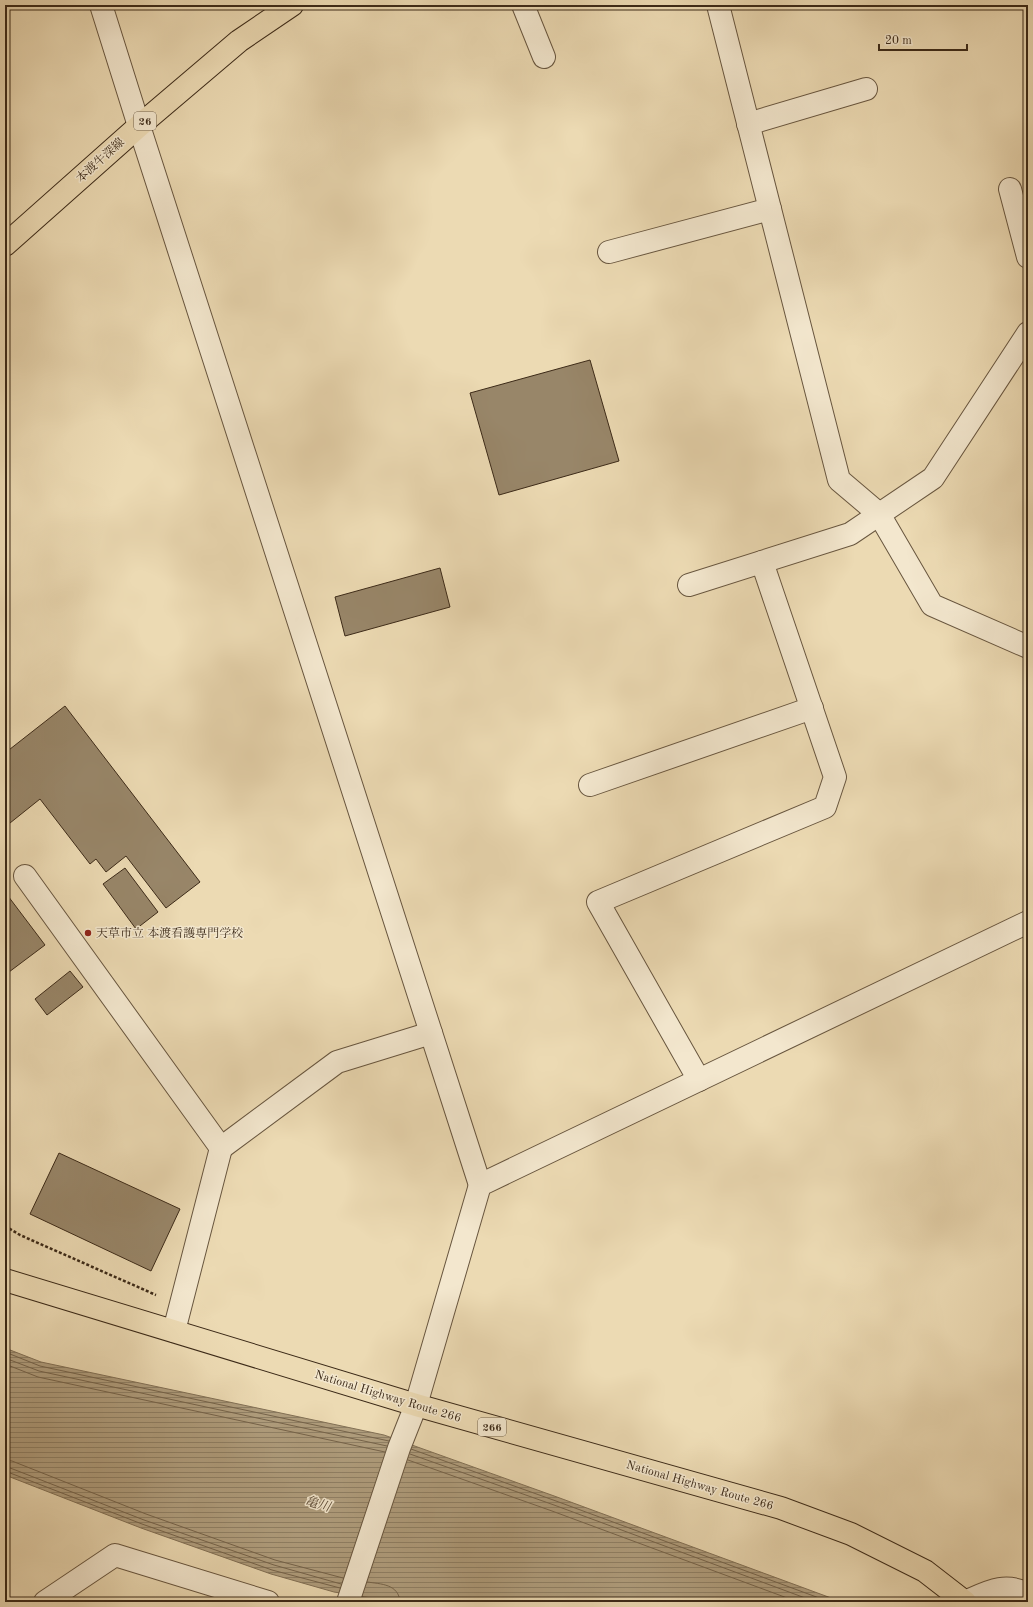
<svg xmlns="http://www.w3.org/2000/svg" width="1033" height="1607" viewBox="0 0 1033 1607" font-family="'Old Standard TT','Noto Serif JP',serif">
<defs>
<pattern id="water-rules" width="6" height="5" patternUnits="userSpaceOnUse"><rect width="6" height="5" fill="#b09e7e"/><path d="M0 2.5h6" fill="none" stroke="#908166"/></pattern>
</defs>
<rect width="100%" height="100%" fill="#ecdab3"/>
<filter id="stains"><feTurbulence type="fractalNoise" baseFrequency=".005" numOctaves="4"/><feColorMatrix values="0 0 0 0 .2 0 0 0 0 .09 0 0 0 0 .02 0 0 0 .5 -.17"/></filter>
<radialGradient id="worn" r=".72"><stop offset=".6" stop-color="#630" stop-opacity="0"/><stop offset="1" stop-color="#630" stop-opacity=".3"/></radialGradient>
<polygon fill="url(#water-rules)" stroke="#827055" points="5,1348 41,1362 384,1435 557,1497 842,1602 396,1602 334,1592 271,1574 141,1528 5,1475"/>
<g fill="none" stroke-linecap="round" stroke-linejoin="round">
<g stroke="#76644b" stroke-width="1">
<polyline points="5,1352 40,1366 389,1441"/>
<polyline points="5,1358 39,1371 387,1446"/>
<polyline points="5,1364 38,1377 385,1452"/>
<polyline points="411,1449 556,1501 830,1602"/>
<polyline points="410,1454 554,1505 816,1602"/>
<polyline points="5,1460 12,1461 146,1514 275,1560 343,1578"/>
<polyline points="408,1460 552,1511 798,1602"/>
<polyline points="5,1466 144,1520 274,1565 341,1584"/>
<polyline points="5,1471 142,1524 272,1570 340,1588"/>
<path d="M367 1582C381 1584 399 1584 400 1602"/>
</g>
</g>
<g fill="#988669" stroke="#3c2a18">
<polygon points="590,360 619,461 499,495 470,393"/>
<polygon points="440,568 450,607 345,636 335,597"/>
<polygon points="65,706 200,882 166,908 126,856 106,872 96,859 90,864 40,799 5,827 5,753"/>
<polygon points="125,868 158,912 136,929 103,884"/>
<polygon points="5,892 45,945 5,975"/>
<polygon points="70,971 83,987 47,1015 35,999"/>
<polygon points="59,1153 180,1209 151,1271 30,1214"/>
</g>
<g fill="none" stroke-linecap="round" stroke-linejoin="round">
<defs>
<g id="minor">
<polyline points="101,5 139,126 480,1185"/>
<polyline points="523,5 544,57"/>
<polyline points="718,5 839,480 879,514 932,605 1028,647"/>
<polyline points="748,124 866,89"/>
<polyline points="1010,189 1028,257"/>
<polyline points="609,252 770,209"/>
<polyline points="689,585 850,534 933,478 1028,333"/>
<polyline points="590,785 812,708"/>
<polyline points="25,876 221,1148 174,1331"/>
<polyline points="699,1080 598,902 825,807 835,777 762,562"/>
<polyline points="221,1148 337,1062 431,1033"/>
<polyline points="45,1602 115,1555 268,1602"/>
<polyline points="348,1602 399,1448 416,1405 480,1185 1028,922"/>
<path d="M965 1602C988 1592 1004 1582 1028 1594"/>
</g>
<polyline id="major" points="5,245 139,126 239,41 292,5"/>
<polyline id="highway" points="5,1280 416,1405 781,1508 851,1534 925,1571 965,1602"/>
</defs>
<use href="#minor" stroke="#68563f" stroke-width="24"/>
<use href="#major" stroke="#3c2a18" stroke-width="24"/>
<use href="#highway" stroke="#3c2a18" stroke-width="24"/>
<polyline stroke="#3c2a18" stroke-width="2.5" stroke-dasharray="3 2" stroke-linecap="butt" points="5,1226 20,1235 156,1295"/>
<use href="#minor" stroke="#f3e7ce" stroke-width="22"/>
<use href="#major" stroke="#ecdab3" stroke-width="22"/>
<use href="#highway" stroke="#ecdab3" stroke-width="22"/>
</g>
<circle fill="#8f2418" stroke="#f3e7ce" stroke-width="1.5" cx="88" cy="933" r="4"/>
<g text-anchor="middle" stroke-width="3" stroke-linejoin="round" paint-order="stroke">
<g fill="#f3e7ce" stroke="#73634f" stroke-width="1">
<rect x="134" y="112" width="22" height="18" rx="3"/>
<rect x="478" y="1418" width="28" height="18" rx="3"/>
</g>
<g font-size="11" font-weight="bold" fill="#3c2a18">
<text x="145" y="125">26</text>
<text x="492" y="1431">266</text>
</g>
<g font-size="12" fill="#3c2a18" stroke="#f3e7ce">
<text transform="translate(100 160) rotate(-42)" y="4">本渡牛深線</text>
<text transform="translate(388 1396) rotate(17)" y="4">National Highway Route 266</text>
<text transform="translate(700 1485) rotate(16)" y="4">National Highway Route 266</text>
</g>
<g font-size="12" fill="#3c2a18" stroke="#f3e7ce" text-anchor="start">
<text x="96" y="937">天草市立 本渡看護専門学校</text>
</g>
<g font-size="13" font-style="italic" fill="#5f4d37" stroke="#f3e7ce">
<text transform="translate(318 1503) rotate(16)" y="5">亀川</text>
</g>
</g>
<rect width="1033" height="1607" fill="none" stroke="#ecdab3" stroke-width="20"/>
<rect x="6" y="6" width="1021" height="1595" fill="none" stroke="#3c2a18" stroke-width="2"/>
<rect x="10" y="10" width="1013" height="1587" fill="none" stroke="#3c2a18"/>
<path d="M879 44v6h88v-6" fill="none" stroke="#3c2a18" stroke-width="2"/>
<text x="885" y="44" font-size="12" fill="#3c2a18" stroke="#f3e7ce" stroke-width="3" paint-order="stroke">20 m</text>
<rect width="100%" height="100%" filter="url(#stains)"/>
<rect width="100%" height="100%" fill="url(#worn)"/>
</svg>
